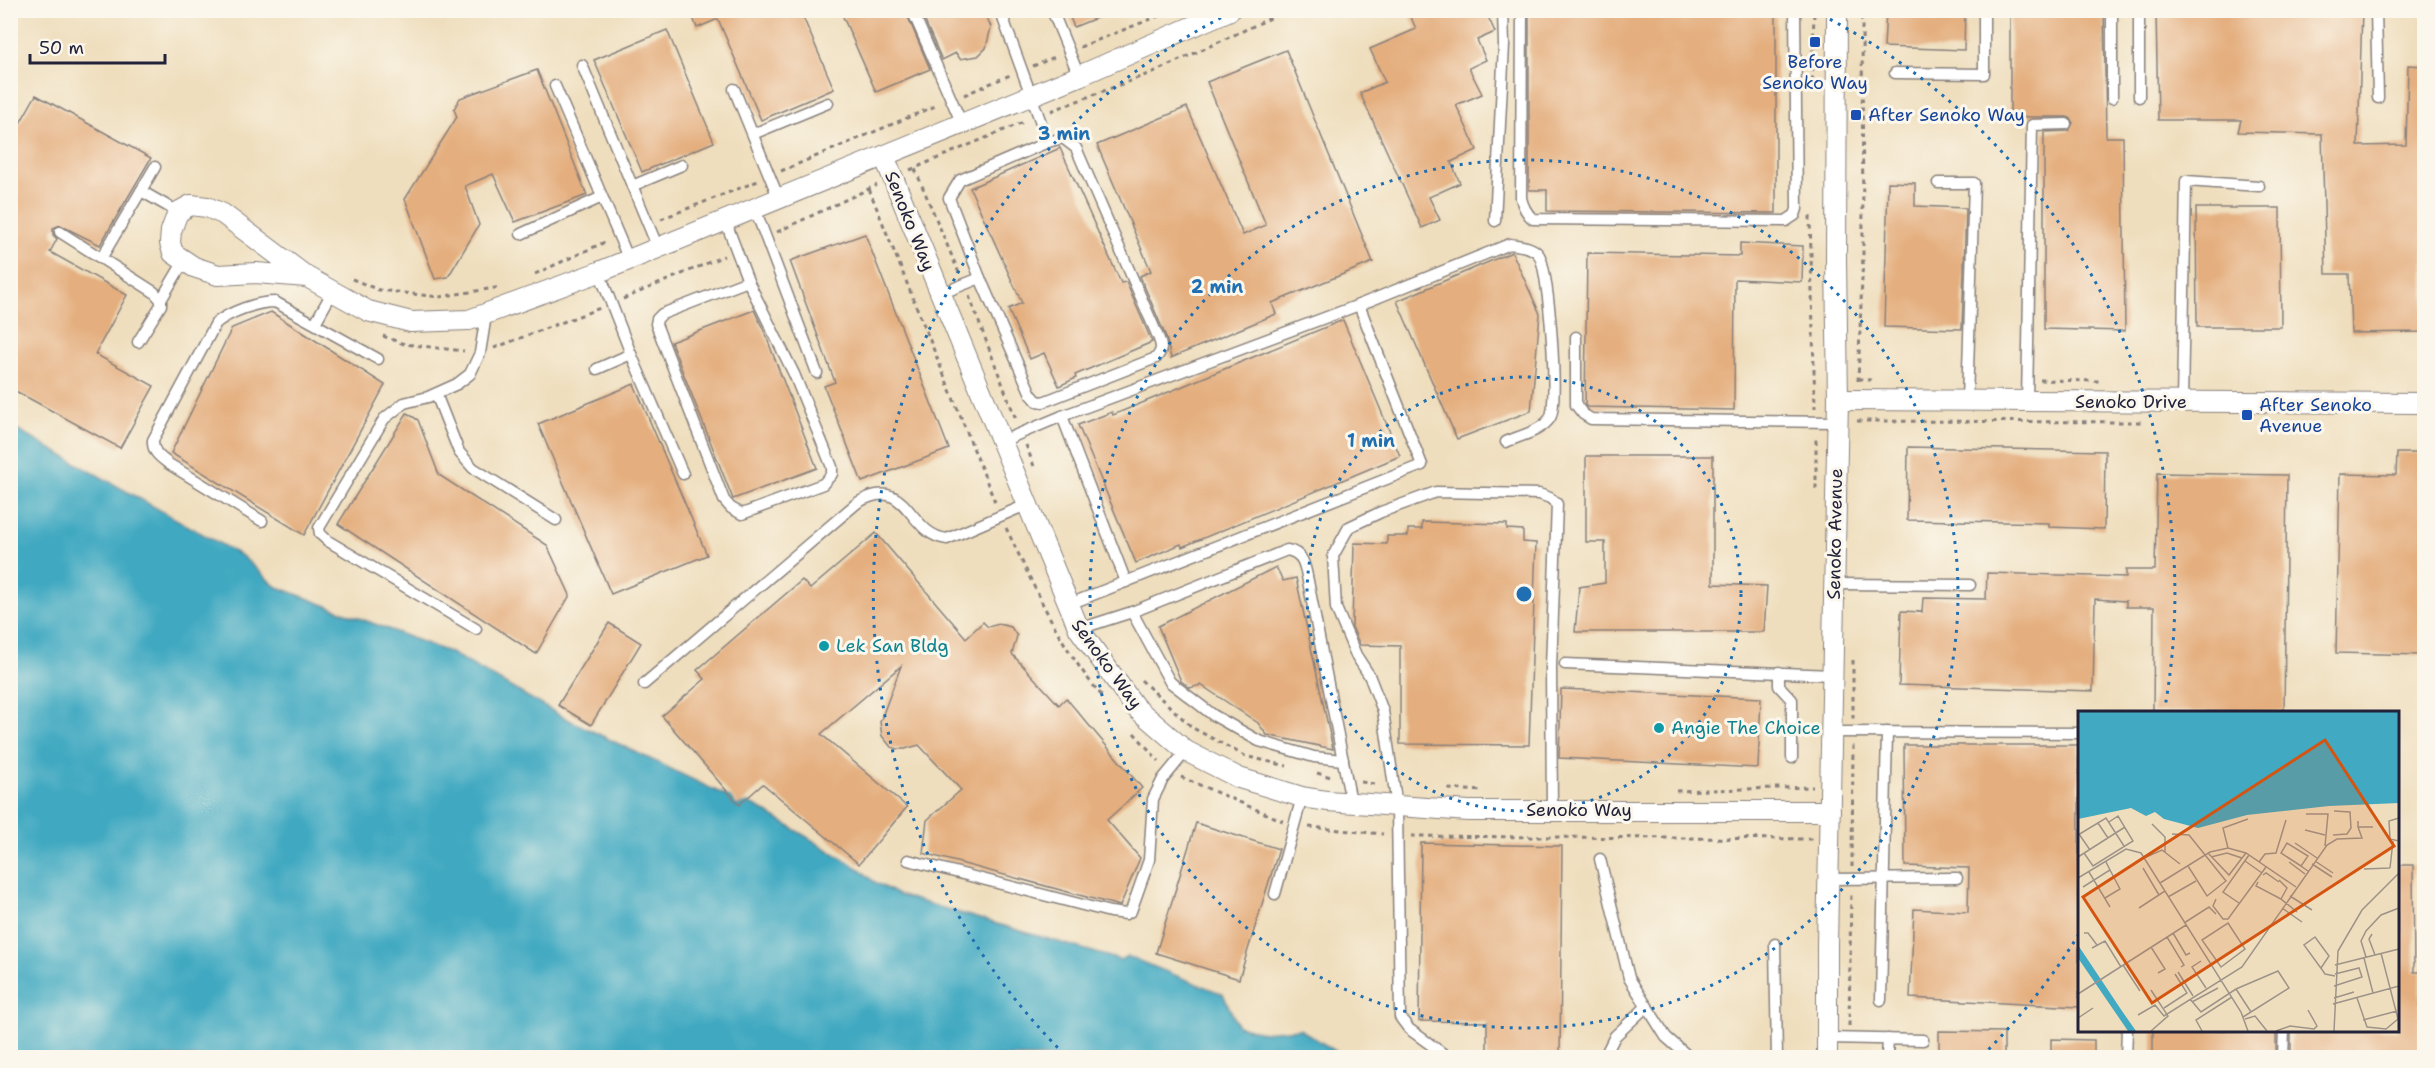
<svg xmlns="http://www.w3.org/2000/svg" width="2435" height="1068" viewBox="0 0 2435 1068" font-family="'Shantell Sans',sans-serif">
<rect width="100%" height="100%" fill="#fbf7ec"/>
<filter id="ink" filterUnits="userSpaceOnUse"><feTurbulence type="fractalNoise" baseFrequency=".0167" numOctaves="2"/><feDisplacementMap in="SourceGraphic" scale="12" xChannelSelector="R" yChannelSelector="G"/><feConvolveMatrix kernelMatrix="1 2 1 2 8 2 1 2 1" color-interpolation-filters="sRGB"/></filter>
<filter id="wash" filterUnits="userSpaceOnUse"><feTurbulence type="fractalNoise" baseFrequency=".008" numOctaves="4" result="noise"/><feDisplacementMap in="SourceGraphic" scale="24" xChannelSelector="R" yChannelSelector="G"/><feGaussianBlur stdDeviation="1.35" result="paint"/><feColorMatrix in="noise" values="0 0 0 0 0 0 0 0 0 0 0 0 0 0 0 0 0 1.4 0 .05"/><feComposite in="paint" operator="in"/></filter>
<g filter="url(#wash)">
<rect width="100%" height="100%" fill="#efdebd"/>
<polygon fill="#41a9c1" stroke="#32667e" stroke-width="1.5" points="10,426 242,556 275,586 451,653 563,717 729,797 737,806 748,803 764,811 860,869 873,881 898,895 1120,960 1127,956 1223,994 1238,1026 1262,1032 1300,1029 1345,1057 11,1057"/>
<g id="blocks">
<g fill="#e4ae7e">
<polygon points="690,10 800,10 834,89 761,120 718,19 697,28"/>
<polygon points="840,10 905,10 930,69 876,92"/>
<polygon points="920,10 984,10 991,27 986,48 978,56 960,59 956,53 942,60"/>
<polygon points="1067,10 1114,10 1114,11 1074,27"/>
<polygon points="1408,10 1485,10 1495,32 1477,40 1486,60 1469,68 1482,94 1456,105 1477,150 1451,162 1460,183 1429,197 1440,220 1422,228 1360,93 1385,82 1370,49 1416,29"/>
<polygon points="1529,10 1776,10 1776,213 1547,211 1547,190 1529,190"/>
<polygon points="1886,10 1965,10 1964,50 1884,47"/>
<polygon points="2010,10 2104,10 2106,137 2123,137 2125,331 2044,329 2044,132 2069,131 2073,123 2070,118 2066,117 2010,117"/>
<polygon points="2156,10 2362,10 2358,146 2406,145 2408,65 2424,66 2424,332 2351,333 2349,274 2326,274 2322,134 2238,132 2241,120 2158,120"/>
<polygon points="667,30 714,142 642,172 594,60"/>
<polygon points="1286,50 1373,262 1272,303 1276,314 1171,358 1166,337 1140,276 1151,271 1097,145 1187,107 1243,235 1266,225 1207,82"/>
<polygon points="537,70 587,195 515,222 493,174 465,186 479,225 448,277 435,279 405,199 457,117 454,109 460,98"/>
<polygon points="36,95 151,158 100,245 60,225 53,228 53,235 57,239 50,252 127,295 95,354 154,386 120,448 10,388 10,141"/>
<polygon points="1060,148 1121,283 1126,282 1152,342 1075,375 1076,378 1059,386 1044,353 1030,359 1008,309 1022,303 970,188"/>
<polygon points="1888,182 1915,183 1915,206 1966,208 1962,329 1884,327"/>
<polygon points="2196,208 2280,208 2281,327 2197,327"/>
<polygon points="865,234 949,449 862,482 824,386 835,382 790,261"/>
<polygon points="1740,243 1803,246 1802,282 1735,279 1734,410 1587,407 1585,405 1587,253 1740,256"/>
<polygon points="1512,252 1540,314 1531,411 1457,439 1397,301"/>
<polygon points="754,310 764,331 817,468 733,499 671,342"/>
<polygon points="271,312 385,385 304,535 171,453 232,328"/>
<polygon points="1343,320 1400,456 1182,547 1181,544 1136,563 1078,425 1112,412 1113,415"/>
<polygon points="634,384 707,555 611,594 538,424"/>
<polygon points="407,413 418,420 439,475 547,545 570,595 536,654 338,524"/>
<polygon points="1908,447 2105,451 2104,529 2049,527 2049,523 1907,520"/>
<polygon points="2397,453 2424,453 2424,655 2336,653 2340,474 2396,475"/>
<polygon points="1586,456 1713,456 1713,584 1767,586 1764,632 1575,632 1579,587 1605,583 1605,542 1586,542"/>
<polygon points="2157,473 2287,475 2284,712 2153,712 2154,607 2126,607 2126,601 2095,599 2093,691 1899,685 1901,611 1922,612 1923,598 1986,599 1987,573 2126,577 2126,570 2155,570"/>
<polygon points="1422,522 1507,524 1507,529 1523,530 1523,542 1536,543 1529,745 1400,744 1400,646 1360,645 1352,627 1354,543 1387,544 1387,536 1408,536 1408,529 1422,529"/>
<polygon points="876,533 966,638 983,622 988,627 999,624 1011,627 1017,636 1012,654 1059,705 1066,698 1142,788 1107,820 1140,858 1120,906 923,853 927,820 961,790 919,745 905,749 898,749 891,747 882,736 880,722 901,666 821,734 907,807 859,864 763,784 739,805 662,716 705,679 697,670 802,580 810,589"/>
<polygon points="1276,567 1283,581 1296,578 1333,749 1267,735 1258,723 1201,685 1190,688 1181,681 1158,626"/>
<polygon points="609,623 641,643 591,725 558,705"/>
<polygon points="1561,689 1761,698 1758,768 1559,758"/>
<polygon points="1904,745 2079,745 2079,1007 1910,998 1914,909 1968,912 1969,868 1905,866"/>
<polygon points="1196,823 1279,849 1239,979 1156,953"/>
<polygon points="1421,843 1562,846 1560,1058 1487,1058 1487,1022 1419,1021"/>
<polygon points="2397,865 2413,865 2414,972 2421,972 2419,1058 2291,1058 2291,1030 2397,1030"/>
<rect x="2153" y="1030" width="123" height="28"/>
<polygon points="1939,1031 2004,1032 2004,1058 1939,1058"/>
<polygon points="2051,1039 2094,1040 2094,1058 2051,1058"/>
</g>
</g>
</g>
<g filter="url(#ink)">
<use href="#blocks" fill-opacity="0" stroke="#88807c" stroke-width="1.5"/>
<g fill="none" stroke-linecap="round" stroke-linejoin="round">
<defs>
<g id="service">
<polyline points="912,10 962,124"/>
<polyline points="1052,10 1079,76"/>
<path d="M1522 10 1521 198C1523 207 1526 213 1533 219L1786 221 1795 215 1797 209 1795 10"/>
<polyline points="2139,10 2139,97"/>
<polyline points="2376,10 2378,98"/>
<polyline points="582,65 658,248"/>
<polyline points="1895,73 1984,74 1984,10"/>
<polyline points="555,86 629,260"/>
<polyline points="734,89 779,199"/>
<polyline points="2112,98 2112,10"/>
<polyline points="753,134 828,103"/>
<polyline points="1938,183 1974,183 1967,401"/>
<polyline points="632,186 682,165"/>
<polyline points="141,191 178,212"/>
<polyline points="755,209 817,373"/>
<polyline points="725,220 748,281 662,314 657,319 656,324 724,500 731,508 742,514 823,484 832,474 832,467 794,374 748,281"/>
<polyline points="1495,221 1504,45 1503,10"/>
<polyline points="60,232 154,292 161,300 161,305 138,342"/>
<polyline points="521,234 602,197"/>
<polyline points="102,257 155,167"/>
<polyline points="599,272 631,354 683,474"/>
<path d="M980 278 1031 394 1037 401 1043 402 1156 358C1162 351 1162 347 1159 339L1076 148 1063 138 1048 142"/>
<polyline points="940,294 980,278 949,198 960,180 1048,142 1000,10"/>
<polyline points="161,300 184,261"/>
<polyline points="315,323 333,291"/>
<polyline points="1576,337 1576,405 1583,414 1591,419 1837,422"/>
<polyline points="597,369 631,354"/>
<polyline points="436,394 459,452 473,468 556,520"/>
<polyline points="2027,402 2032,125 2066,124"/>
<polyline points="2182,403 2186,181 2259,186"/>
<polyline points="1062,416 1126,582"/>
<path d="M1000 442 1062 416 1359 305 1510 244C1520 246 1533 246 1539 255 1549 270 1559 403 1550 418 1542 431 1519 436 1506 442"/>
<path d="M262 521 169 464C160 457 152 452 153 440L216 323C230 312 256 302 275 302L378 359"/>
<polyline points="1834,584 1970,585"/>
<polyline points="1067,605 1422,465 1359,305"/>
<path d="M1132 612 1287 550C1304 553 1305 566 1308 581L1351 802"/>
<polyline points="476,629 328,541 320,534 319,528 384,419 404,403 428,397 457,384 470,374 480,353 486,315"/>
<polyline points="1079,629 1132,612 1170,682 1213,715 1259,741 1314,757 1343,760"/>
<polyline points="1565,664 1832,675"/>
<polyline points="1779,672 1779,686 1792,700 1792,758"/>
<path d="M644 684 857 503C909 472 907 535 947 539L1026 505"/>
<polyline points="1831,732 2080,733"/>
<polyline points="1600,859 1629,978 1666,1037 1690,1058"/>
<polyline points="908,860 1110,912 1126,914 1131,911 1149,860 1153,799 1163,779 1186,751"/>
<polyline points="1829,879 1957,878"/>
<polyline points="1275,894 1302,797"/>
<polyline points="1775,944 1777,1058"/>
<polyline points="1881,1000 1887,732"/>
<polyline points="1828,1038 1923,1040"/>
<polyline points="1449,1058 1409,1029 1400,1017 1397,807 1383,711 1369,675 1356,655 1336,608 1333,556 1349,527 1381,512 1436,492 1539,494 1550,498 1557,504 1551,667 1552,810"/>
<polyline points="1604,1058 1615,1036 1647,1006"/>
<polyline points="1887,1058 1888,1039"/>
<polyline points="2126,1058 2127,1030"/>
<polyline points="2283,1058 2284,1030"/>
</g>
<g id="minor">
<polyline points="884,156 1079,629 1135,707 1186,751 1239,778 1302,797 1327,801 1469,811 1830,811"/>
<polyline points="307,277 256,273 218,275 194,267 173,253 170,243 171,231 178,212 191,205 207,207 223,214 307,277 368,311 411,322 469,320 599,272 1079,76 1230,10"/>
<polyline points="1838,400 2424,403"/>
<polyline points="1827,1058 1827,945 1838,400 1836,259 1837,10"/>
</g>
</defs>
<use href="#service" stroke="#88807c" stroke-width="13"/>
<use href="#minor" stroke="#88807c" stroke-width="22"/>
<g stroke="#88807c" stroke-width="3" stroke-dasharray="4.5 4.5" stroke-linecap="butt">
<polyline points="1080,47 1174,10"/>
<polyline points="1033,66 1057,56"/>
<polyline points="1812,90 1814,10"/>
<polyline points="964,95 1010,75"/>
<polyline points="1051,111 1156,71 1288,10"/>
<polyline points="915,169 959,273"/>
<polyline points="910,170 1026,121"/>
<polyline points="781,171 938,105"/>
<polyline points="869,189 995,502"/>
<polyline points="1810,216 1815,408"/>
<polyline points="661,219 758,181"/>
<polyline points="777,232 877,185"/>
<polyline points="535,274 605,242"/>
<polyline points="352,279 379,290 439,297 501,287"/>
<polyline points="969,296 1017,422"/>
<polyline points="623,299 724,256"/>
<polyline points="383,336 404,344 464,351"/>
<polyline points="494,348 600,308"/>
<polyline points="1858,379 1871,380"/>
<polyline points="2040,380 2099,381"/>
<polyline points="1858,381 1863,253 1862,10"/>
<polyline points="1857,421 2144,422"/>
<polyline points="1026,445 1035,469"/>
<polyline points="1816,489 1816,435"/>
<path d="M1006 528C1035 587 1060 649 1104 698"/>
<polyline points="1853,660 1853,720"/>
<polyline points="1141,680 1193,728 1245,756 1287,766"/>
<polyline points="1134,733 1159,761"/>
<polyline points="1317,773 1331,777"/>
<polyline points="1181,777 1283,821"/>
<polyline points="1361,782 1375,784"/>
<polyline points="1448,789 1483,791"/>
<polyline points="1676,791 1813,787"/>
<polyline points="1309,827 1383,834"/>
<polyline points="1411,836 1812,839"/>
<polyline points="1852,867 1853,744"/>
<polyline points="1849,1026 1851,891"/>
</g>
<use href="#service" stroke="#fff" stroke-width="10"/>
<use href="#minor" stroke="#fff" stroke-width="20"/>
</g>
</g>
<g fill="none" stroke="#1f6fb2" stroke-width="3" stroke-dasharray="3 6">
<circle cx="1524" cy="594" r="217"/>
<circle cx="1524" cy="594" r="434"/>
<path d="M2079 934A651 651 0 0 1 1984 1054M1064 1054A651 651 0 0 1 1234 11M1814 11A651 651 0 0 1 2165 707"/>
</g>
<g fill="#1a4fb4" stroke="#fbf7ec" stroke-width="2">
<rect x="1809" y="36" width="12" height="12" rx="3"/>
<rect x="1850" y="109" width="12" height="12" rx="3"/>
<rect x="2241" y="409" width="12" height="12" rx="3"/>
</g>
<g fill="#0f9aa8" stroke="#fbf7ec" stroke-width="2">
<circle cx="824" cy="646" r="6"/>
<circle cx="1659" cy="728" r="6"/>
</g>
<g text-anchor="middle" stroke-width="6" stroke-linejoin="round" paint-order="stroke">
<g font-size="18" fill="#164399" stroke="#fbf7ec" text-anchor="start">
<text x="1815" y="68" text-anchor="middle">Before<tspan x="1815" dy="21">Senoko Way</tspan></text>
<text x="1868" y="121">After Senoko Way</text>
<text x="2259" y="411">After Senoko<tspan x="2259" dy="21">Avenue</tspan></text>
</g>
<g font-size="18" fill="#22223b" stroke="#fbf7ec">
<text transform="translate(910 221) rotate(68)" y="6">Senoko Way</text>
<text x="2131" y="408">Senoko Drive</text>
<text transform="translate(1835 534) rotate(-89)" y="6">Senoko Avenue</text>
<text transform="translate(1107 664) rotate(54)" y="6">Senoko Way</text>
<text x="1579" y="816">Senoko Way</text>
</g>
<g font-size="18" fill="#0d838f" stroke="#fbf7ec" text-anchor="start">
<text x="836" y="652">Lek San Bldg</text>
<text x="1671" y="734">Angie The Choice</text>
</g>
</g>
<g transform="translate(2078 711)">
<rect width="321" height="321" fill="#efdebd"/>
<path d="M0 1H321V92L251 95 169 104 120 117 86 108 77 101 68 105 53 97 0 108ZM0 234 44 300 58 320H50L0 247Z" fill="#41a9c1"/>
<path fill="none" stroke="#9d9389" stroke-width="1.5" d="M228 103H250L247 135M321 107 311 110 312 128 321 130M280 110V116H295M20 112 30 127M74 113 87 126V141M227 119 247 124M1 123 12 139M94 123 111 124 148 170 129 185 110 155M0 124 28 107 46 135M255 124 269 123 273 117 272 101 256 100M217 132 239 147M150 137 145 117 170 108M6 142 15 155 55 130 40 105 31 111M130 142 151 164 164 147M0 146 47 116M133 146 149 142 164 147 168 142M66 147 84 139 102 153M167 150 184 162M237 150 255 162M181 151 187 143 198 142 208 109M211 151 227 163M234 153 254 166M223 155 203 142 209 132 230 145 223 155 230 160M65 157 81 184M312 157 315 130M286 158 312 157M11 161 32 196M185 164 188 162 201 171M0 167 48 138 63 142 163 301 170 320M201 169 209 177 203 188 219 201M180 171 178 175 203 188M82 172 132 141 150 137 168 142 218 176M5 176 32 159 28 151M212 185 234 199M90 186 118 170M27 187 42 178 32 159M138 188 135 195 145 208H150L188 156M161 192 145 181 171 144M61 197 87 180M204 197 224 211M106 212 131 196 138 203M150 212 167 238 143 256 124 229ZM6 222H10L19 234M95 222 108 244 112 242M294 223 291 228 297 244M89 226 106 254 103 256M73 236 87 258 80 262M14 237 27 230 43 256M288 246 283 230 288 220 303 204 321 197M286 247 295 282M123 250 114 256 128 277M45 254 62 280M257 254 321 238M243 257 251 245 237 226 226 234 245 260 247 263 257 265M100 261 115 285M256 275 284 266 281 257 257 263M158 278 173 301M73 279 90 305 73 320M0 283 108 214M256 287 276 281M279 287 289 316 308 318 320 308 303 242M112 288 123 301 158 278 200 260 211 277 165 306M114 291 140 277M255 293 321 275M86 297 109 282 97 263M60 304 77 294 86 305 164 256 249 134 259 128 284 127 280 116M0 307 15 297M167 308 177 305 189 320M285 309 319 300M124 320 118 309 154 286M198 320 212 315 236 318 239 315 230 299M256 320 260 240 284 199 321 162"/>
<path fill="#d45411" fill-opacity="0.15" stroke="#d45411" stroke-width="3" d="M247 29 316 135 74 292 5 186Z"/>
<rect width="321" height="321" fill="none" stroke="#22223b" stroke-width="3"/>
</g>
<circle cx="1524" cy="594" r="9" fill="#1f6fb2" stroke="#fbf7ec" stroke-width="3"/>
<g font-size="18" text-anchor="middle" font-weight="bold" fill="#1f6fb2" stroke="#fbf7ec" stroke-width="6" stroke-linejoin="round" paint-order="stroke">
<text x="1064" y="140">3 min</text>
<text x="1217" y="293">2 min</text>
<text x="1371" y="447">1 min</text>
</g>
<rect width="2435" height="1068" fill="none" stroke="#fbf7ec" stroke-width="36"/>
<path d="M30 54v9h135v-9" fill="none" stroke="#22223b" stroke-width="3"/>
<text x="39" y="54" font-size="18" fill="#22223b" stroke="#fbf7ec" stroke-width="4.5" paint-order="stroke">50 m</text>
</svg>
